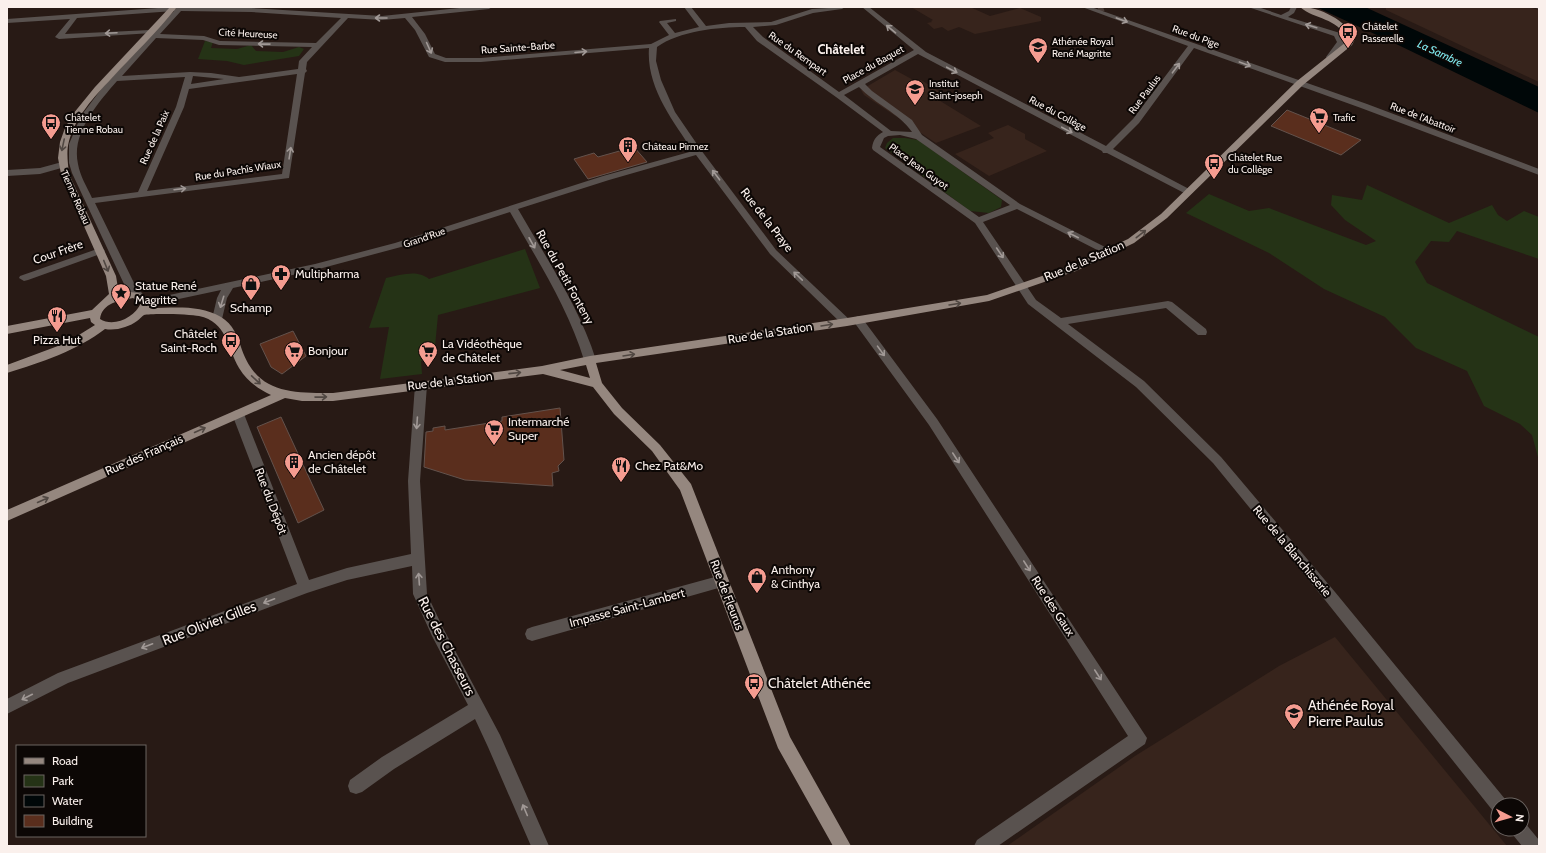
<svg xmlns="http://www.w3.org/2000/svg" width="1546" height="853" viewBox="0 0 1546 853" font-family="Cabin,sans-serif">
<rect width="100%" height="100%" fill="#281a15"/>
<g fill="#37241c">
<polygon points="911,7 970,7 990,16 1020,8 1041,17 1041,21 975,34 959,27 948,31 942,27 934,29 927,23 932,22 931,21 933,20"/>
<polygon points="1386,7 1528,7 1539,10 1539,82 1386,10"/>
<polygon points="895,70 917,82 921,80 940,92 932,96 981,126 936,143 864,95 861,90"/>
<polygon points="1008,125 1025,134 1025,139 1047,151 989,176 955,154 994,138 988,133"/>
<polygon points="1335,637 1507,846 1007,846 1135,756 1279,666"/>
</g>
<g fill="#253316">
<polygon points="205,41 213,42 211,48 237,49 251,45 256,51 283,52 299,47 304,49 299,56 244,65 227,61 198,59"/>
<polygon points="893,138 905,138 918,140 1002,200 1001,207 989,213 970,211 885,148 887,143"/>
<polygon points="1367,185 1449,223 1492,205 1498,215 1507,221 1524,211 1539,217 1539,259 1457,231 1449,242 1431,241 1415,262 1427,283 1539,337 1539,461 1532,435 1520,424 1484,406 1467,371 1416,348 1385,317 1324,289 1269,253 1186,213 1209,194 1249,211 1269,208 1366,245 1376,241 1345,220 1331,205 1332,195 1362,200"/>
<path d="M525 249 540 288 438 315 434 357 421 361 422 374 380 379 389 327 369 328 386 278C401 275 417 269 429 279Z"/>
</g>
<polygon fill="#000708" points="1316,7 1365,7 1539,87 1539,113 1392,42"/>
<g fill="#5a2e1d" stroke="#63524c">
<polygon points="1287,110 1339,131 1361,140 1341,155 1271,126"/>
<polygon points="634,147 647,162 588,179 574,159 594,153 598,157"/>
<polygon points="293,331 306,356 282,374 271,367 260,344"/>
<polygon points="560,408 564,460 558,466 559,471 552,473 553,486 465,480 424,467 426,432 433,431 433,428 445,426 445,430 502,421 502,417"/>
<polygon points="281,417 324,510 298,523 257,427"/>
</g>
<g fill="none" stroke-linecap="round" stroke-linejoin="round">
<polyline stroke="#483a35" stroke-width="8" stroke-dasharray="8 4" stroke-linecap="butt" points="1098,9 1103,7"/>
<g fill="#59524f" fill-rule="evenodd">
<path d="M172 7 175 9 177 7 251 8 382 16 469 7H492L489 9 412 17 425 34 435 54 446 58H481L651 44 669 35 659 22 660 21 676 19V21L667 23 675 33 699 27 684 7H691L706 26 729 23 771 22 812 9 845 7 842 9 813 13 776 25 753 27 763 37 839 92 914 50 862 7H869L926 52 1106 146 1133 119 1188 46 1082 7H1091L1367 104 1539 169V175L1361 108 1194 48 1139 123 1113 149 1191 190 1193 192 1191 194 1188 195 1107 153H1103L1102 151 918 54 865 84 872 91 912 120 922 135 1020 204 1111 250 1113 252 1111 254H1105L1017 209 983 222 1036 300 1061 318 1168 301 1172 302 1206 329 1207 332 1206 335H1198L1166 308 1068 324 1144 381 1221 457 1335 592 1505 799 1507 805H1498V813L1493 811 1325 600 1213 463 1136 387 1028 304 975 223 873 150 872 148C873 140 876 136 883 132L836 97 757 41 745 27C718 27 679 31 657 47L656 61 661 80 675 112 701 150 776 250 852 322 851 325H843L770 254 696 155 609 180 518 209C546 258 579 306 596 360L594 363H586L584 360C568 307 537 260 510 212L401 247 315 270 233 288 227 298 222 319 221 321H213L212 319 217 298 221 290 146 306 141 303 146 300 315 264 395 243 603 176 693 151C673 121 646 87 649 48L481 62H445L429 57 415 30 405 18 382 20 348 18 307 62 306 69 307 71 305 73 289 178 95 203 134 283 145 297 140 300 136 299 124 284 72 173 69 163V144L81 116 102 88 174 11 77 18 65 34 150 30 154 32 152 33 59 39 55 37 70 19 7 23V19ZM181 11 251 12 341 18 316 43 220 41 204 36 160 34ZM156 38 203 40 219 45 312 47 299 61 298 69 239 77 211 73 190 72 122 76ZM297 74 282 174 147 191 184 107 189 89ZM193 76 224 79 191 84ZM185 77 176 107 138 192 92 198C87 187 80 176 78 164 71 133 98 103 117 81ZM859 87C875 104 899 113 912 132L891 131 844 95ZM900 135 916 139 1010 205 979 217 880 147 884 138 888 136Z"/>
<polygon points="1248,7 1258,7 1281,15 1289,11 1291,7 1297,7 1294,13 1288,17 1340,33 1345,42 1333,59 1327,59 1326,57 1337,42 1334,36"/>
<polygon points="1535,7 1539,7 1539,9 1536,8"/>
<polygon points="62,162 65,163 66,165 65,167 40,174 7,176 7,170 40,168"/>
<polygon points="100,248 103,249 105,251 103,253 28,280 24,281 19,278 20,276"/>
<polygon points="858,316 862,318 937,419 1147,738 1145,744 998,846 974,846 977,840 1128,736 929,425 854,322 853,320 854,318"/>
<polygon points="421,381 425,382 427,385 420,481 427,594 442,626 500,735 549,846 531,846 488,747 475,719 394,769 362,792 356,794 350,792 348,786 350,780 382,757 468,705 432,636 413,594 412,566 347,580 307,593 68,683 7,714 7,699 58,673 297,584 232,414 234,411 238,410 242,411 244,414 309,580 347,568 411,554 408,481 415,385 417,382"/>
<polygon points="722,575 727,577 729,581 727,585 722,587 532,641 527,639 525,634 527,629 532,627"/>
<polygon points="1522,822 1525,823 1539,840 1539,846 1522,846 1513,835 1510,829 1522,829"/>
</g>
<path fill="#95877f" fill-rule="evenodd" d="M170 7H177C157 32 133 55 111 79 94 97 76 116 69 141 66 152 68 163 69 174L116 276 119 294C132 291 144 291 151 303L149 308C173 308 199 304 221 317 233 324 238 337 242 350 258 394 292 393 333 393L542 366 590 356 847 318 987 295 1068 267 1128 239 1161 214 1297 81 1346 42 1347 39C1337 17 1315 20 1300 7 1320 7 1346 20 1355 39L1352 45 1303 85 1167 218 1134 243 1076 271 989 301 847 326 596 363 602 383 622 408 660 445 691 484 790 737 851 846H833L778 748 680 490 652 451 614 414 593 387 543 374 333 401H302L285 398 7 521V510L271 395C258 389 247 381 239 368 227 347 227 322 199 316 191 314 150 313 144 315 142 316 139 320 137 321 129 327 116 331 105 329 78 350 40 363 7 373V365L66 343 95 325 91 322 90 318 7 334V326L92 310 109 294 106 276 61 174 58 158 60 142 65 128 73 114 95 87ZM133 298 141 303C135 317 114 328 100 319 102 303 120 300 133 298ZM586 365 590 378 560 370Z"/>
</g>
<defs><path id="oneway-shaft" d="M-6 0H5M1.5-3L5.5 0L1.5 3" fill="none" stroke-width="1.6" stroke-linecap="round" stroke-linejoin="round"/></defs>
<g stroke="#a19996">
<use href="#oneway-shaft" transform="translate(381 18) rotate(-180)"/>
<use href="#oneway-shaft" transform="translate(1122 20) rotate(20)"/>
<use href="#oneway-shaft" transform="translate(1311 26) rotate(-163)"/>
<use href="#oneway-shaft" transform="translate(891 29) rotate(-140)"/>
<use href="#oneway-shaft" transform="translate(111 33) rotate(177)"/>
<use href="#oneway-shaft" transform="translate(264 44) rotate(-179)"/>
<use href="#oneway-shaft" transform="translate(429 48) rotate(66)"/>
<use href="#oneway-shaft" transform="translate(581 52) rotate(-5)"/>
<use href="#oneway-shaft" transform="translate(1245 64) rotate(20)"/>
<use href="#oneway-shaft" transform="translate(1176 68) rotate(-53)"/>
<use href="#oneway-shaft" transform="translate(952 70) rotate(28)"/>
<use href="#oneway-shaft" transform="translate(1067 130) rotate(28)"/>
<use href="#oneway-shaft" transform="translate(290 153) rotate(-81)"/>
<use href="#oneway-shaft" transform="translate(716 175) rotate(-127)"/>
<use href="#oneway-shaft" transform="translate(180 189) rotate(-7)"/>
<use href="#oneway-shaft" transform="translate(1073 235) rotate(-153)"/>
<use href="#oneway-shaft" transform="translate(532 243) rotate(61)"/>
<use href="#oneway-shaft" transform="translate(1000 253) rotate(56)"/>
<use href="#oneway-shaft" transform="translate(798 276) rotate(-136)"/>
<use href="#oneway-shaft" transform="translate(222 302) rotate(107)"/>
<use href="#oneway-shaft" transform="translate(881 351) rotate(54)"/>
<use href="#oneway-shaft" transform="translate(417 423) rotate(94)"/>
<use href="#oneway-shaft" transform="translate(956 458) rotate(57)"/>
<use href="#oneway-shaft" transform="translate(1027 566) rotate(57)"/>
<use href="#oneway-shaft" transform="translate(419 579) rotate(-94)"/>
<use href="#oneway-shaft" transform="translate(269 601) rotate(159)"/>
<use href="#oneway-shaft" transform="translate(147 646) rotate(159)"/>
<use href="#oneway-shaft" transform="translate(1098 675) rotate(57)"/>
<use href="#oneway-shaft" transform="translate(27 697) rotate(153)"/>
<use href="#oneway-shaft" transform="translate(525 810) rotate(-113)"/>
</g>
<g stroke="#504742">
<use href="#oneway-shaft" transform="translate(63 145) rotate(102)"/>
<use href="#oneway-shaft" transform="translate(1141 234) rotate(-38)"/>
<use href="#oneway-shaft" transform="translate(106 266) rotate(68)"/>
<use href="#oneway-shaft" transform="translate(955 304) rotate(-9)"/>
<use href="#oneway-shaft" transform="translate(827 325) rotate(-9)"/>
<use href="#oneway-shaft" transform="translate(629 355) rotate(-9)"/>
<use href="#oneway-shaft" transform="translate(515 373) rotate(-6)"/>
<use href="#oneway-shaft" transform="translate(256 380) rotate(43)"/>
<use href="#oneway-shaft" transform="translate(321 397) rotate(-1)"/>
<use href="#oneway-shaft" transform="translate(200 430) rotate(-24)"/>
<use href="#oneway-shaft" transform="translate(43 500) rotate(-24)"/>
</g>
<defs>
<symbol id="bus-pin" viewBox="-11 -11 22 30"><path d="M0 17L-7.5 6A9.5 9.5 0 1 1 7.5 6Z" fill="#f59c90" stroke="#0c0705"/><path d="M-5-6H5V4H4V6H2V4H-2V6H-4V4H-5ZM-3.5-4V0h7V-4ZM-3.5 1.2v1.5H-2V1.2ZM2 1.2v1.5H3.5V1.2Z" fill="#111"/></symbol>
<symbol id="school-pin" viewBox="-11 -11 22 30"><path d="M0 17L-7.5 6A9.5 9.5 0 1 1 7.5 6Z" fill="#f59c90" stroke="#0c0705"/><path d="M0-5L7-2L0 1L-7-2ZM-4 1L0 2.5L4 1V4Q0 6-4 4Z" fill="#111"/></symbol>
<symbol id="supermarket-pin" viewBox="-11 -11 22 30"><path d="M0 17L-7.5 6A9.5 9.5 0 1 1 7.5 6Z" fill="#f59c90" stroke="#0c0705"/><path d="M-6-5.5h2.5l.6 2H6L4.5 2H-2.5L-4.4-4H-6ZM-1.5 3.2a1.3 1.3 0 1 0 .1 0ZM3 3.2a1.3 1.3 0 1 0 .1 0Z" fill="#111"/></symbol>
<symbol id="building-pin" viewBox="-11 -11 22 30"><path d="M0 17L-7.5 6A9.5 9.5 0 1 1 7.5 6Z" fill="#f59c90" stroke="#0c0705"/><path d="M-4-6H4V6H1V3H-1V6H-4ZM-2.5-4.3h1.7v1.8h-1.7ZM.8-4.3h1.7v1.8H.8ZM-2.5-1h1.7V.8h-1.7ZM.8-1h1.7V.8H.8Z" fill="#111"/></symbol>
<symbol id="pharmacy-pin" viewBox="-11 -11 22 30"><path d="M0 17L-7.5 6A9.5 9.5 0 1 1 7.5 6Z" fill="#f59c90" stroke="#0c0705"/><path d="M-2-6h4v4h4v4h-4v4h-4v-4h-4v-4h4Z" fill="#111"/></symbol>
<symbol id="shop-pin" viewBox="-11 -11 22 30"><path d="M0 17L-7.5 6A9.5 9.5 0 1 1 7.5 6Z" fill="#f59c90" stroke="#0c0705"/><path d="M-5-2.5h2.3a2.7 3.5 0 0 1 5.4 0H5L5.5 6h-11ZM-1.5-2.5h3a1.5 2.3 0 0 0-3 0Z" fill="#111"/></symbol>
<symbol id="sight-pin" viewBox="-11 -11 22 30"><path d="M0 17L-7.5 6A9.5 9.5 0 1 1 7.5 6Z" fill="#f59c90" stroke="#0c0705"/><path d="M0-6L1.8-2.2L6-1.7L2.9 1.2L3.7 5.4L0 3.3L-3.7 5.4L-2.9 1.2L-6-1.7L-1.8-2.2Z" fill="#111"/></symbol>
<symbol id="restaurant-pin" viewBox="-11 -11 22 30"><path d="M0 17L-7.5 6A9.5 9.5 0 1 1 7.5 6Z" fill="#f59c90" stroke="#0c0705"/><path d="M-5-6h1v4h1v-4h1v4h1v-4h1v5L-1.5 .5V6h-2V.5L-5-1ZM5-6V6H3V1.5H1.5Q1.5-4 5-6Z" fill="#111"/></symbol>
</defs>
<g fill-rule="evenodd">
<use href="#bus-pin" x="1337" y="21" width="22" height="30"/>
<use href="#school-pin" x="1027" y="36" width="22" height="30"/>
<use href="#school-pin" x="904" y="78" width="22" height="30"/>
<use href="#supermarket-pin" x="1308" y="106" width="22" height="30"/>
<use href="#bus-pin" x="40" y="112" width="22" height="30"/>
<use href="#building-pin" x="617" y="135" width="22" height="30"/>
<use href="#bus-pin" x="1203" y="152" width="22" height="30"/>
<use href="#pharmacy-pin" x="270" y="263" width="22" height="30"/>
<use href="#shop-pin" x="240" y="273" width="22" height="30"/>
<use href="#sight-pin" x="110" y="282" width="22" height="30"/>
<use href="#restaurant-pin" x="46" y="305" width="22" height="30"/>
<use href="#bus-pin" x="220" y="330" width="22" height="30"/>
<use href="#supermarket-pin" x="283" y="340" width="22" height="30"/>
<use href="#supermarket-pin" x="417" y="340" width="22" height="30"/>
<use href="#supermarket-pin" x="483" y="418" width="22" height="30"/>
<use href="#building-pin" x="283" y="451" width="22" height="30"/>
<use href="#restaurant-pin" x="610" y="455" width="22" height="30"/>
<use href="#shop-pin" x="746" y="566" width="22" height="30"/>
<use href="#bus-pin" x="743" y="672" width="22" height="30"/>
<use href="#school-pin" x="1283" y="702" width="22" height="30"/>
</g>
<g text-anchor="middle" stroke-width="4" stroke-linejoin="round" paint-order="stroke">
<g font-size="10" fill="#faf0ec" stroke="#0c0705" text-anchor="start">
<text x="1362" y="30">Châtelet<tspan x="1362" dy="12">Passerelle</tspan></text>
<text x="1052" y="45">Athénée Royal<tspan x="1052" dy="12">René Magritte</tspan></text>
<text x="929" y="87">Institut<tspan x="929" dy="12">Saint-joseph</tspan></text>
<text x="65" y="121">Châtelet<tspan x="65" dy="12">Tienne Robau</tspan></text>
<text x="1333" y="121">Trafic</text>
<text x="642" y="150">Château Pirmez</text>
<text x="1228" y="161">Châtelet Rue<tspan x="1228" dy="12">du Collège</tspan></text>
</g>
<g font-size="10" fill="#faf0ec" stroke="#0c0705">
<text transform="translate(248 33) rotate(3)" y="4">Cité Heureuse</text>
<text transform="translate(1196 36) rotate(20)" y="4">Rue du Pige</text>
<text transform="translate(518 47) rotate(-4)" y="4">Rue Sainte-Barbe</text>
<text transform="translate(798 53) rotate(35)" y="4">Rue du Rempart</text>
<text transform="translate(873 64) rotate(-29)" y="4">Place du Baquet</text>
<text transform="translate(1144 94) rotate(-53)" y="4">Rue Paulus</text>
<text transform="translate(1058 113) rotate(28)" y="4">Rue du Collège</text>
<text transform="translate(1423 117) rotate(21)" y="4">Rue de l'Abattoir</text>
<text transform="translate(154 137) rotate(-66)" y="4">Rue de la Paix</text>
<text transform="translate(919 166) rotate(36)" y="4">Place Jean Guyot</text>
<text transform="translate(238 170) rotate(-9)" y="4">Rue du Pachîs Wiaux</text>
<text transform="translate(76 197) rotate(66)" y="4">Tienne Robau</text>
<text transform="translate(424 237) rotate(-19)" y="4">Grand'Rue</text>
</g>
<g font-size="11" font-style="italic" fill="#80ebf1" stroke="#0c0705">
<text transform="translate(1440 53) rotate(25)" y="4">La Sambre</text>
</g>
<g font-size="12" fill="#faf0ec" stroke="#0c0705">
<text transform="translate(767 220) rotate(52)" y="4">Rue de la Praye</text>
<text transform="translate(58 252) rotate(-19)" y="4">Cour Frère</text>
<text transform="translate(1084 261) rotate(-23)" y="4">Rue de la Station</text>
<text transform="translate(565 277) rotate(61)" y="4">Rue du Petit Fonteny</text>
<text transform="translate(770 333) rotate(-9)" y="4">Rue de la Station</text>
<text transform="translate(450 381) rotate(-7)" y="4">Rue de la Station</text>
<text transform="translate(144 455) rotate(-24)" y="4">Rue des Français</text>
<text transform="translate(271 501) rotate(69)" y="4">Rue du Dépôt</text>
<text transform="translate(1292 551) rotate(50)" y="4">Rue de la Blanchisserie</text>
<text transform="translate(727 595) rotate(69)" y="4">Rue de Fleurus</text>
<text transform="translate(1053 606) rotate(57)" y="4">Rue des Gaux</text>
<text transform="translate(627 608) rotate(-15)" y="4">Impasse Saint-Lambert</text>
</g>
<g font-size="12" fill="#faf0ec" stroke="#0c0705" text-anchor="start">
<text x="295" y="278">Multipharma</text>
<text x="135" y="290">Statue René<tspan x="135" dy="14">Magritte</tspan></text>
<text x="251" y="312" text-anchor="middle">Schamp</text>
<text x="217" y="338" text-anchor="end">Châtelet<tspan x="217" dy="14">Saint-Roch</tspan></text>
<text x="57" y="344" text-anchor="middle">Pizza Hut</text>
<text x="442" y="348">La Vidéothèque<tspan x="442" dy="14">de Châtelet</tspan></text>
<text x="308" y="355">Bonjour</text>
<text x="508" y="426">Intermarché<tspan x="508" dy="14">Super</tspan></text>
<text x="308" y="459">Ancien dépôt<tspan x="308" dy="14">de Châtelet</tspan></text>
<text x="635" y="470">Chez Pat&amp;Mo</text>
<text x="771" y="574">Anthony<tspan x="771" dy="14">&amp; Cinthya</tspan></text>
</g>
<g font-size="13" font-weight="bold" fill="#faf0ec" stroke="#0c0705">
<text x="841" y="54">Châtelet</text>
</g>
<g font-size="14" fill="#faf0ec" stroke="#0c0705">
<text transform="translate(209 623) rotate(-21)" y="5">Rue Olivier Gilles</text>
<text transform="translate(447 646) rotate(63)" y="5">Rue des Chasseurs</text>
</g>
<g font-size="14" fill="#faf0ec" stroke="#0c0705" text-anchor="start">
<text x="768" y="688">Châtelet Athénée</text>
<text x="1308" y="710">Athénée Royal<tspan x="1308" dy="16">Pierre Paulus</tspan></text>
</g>
</g>
<rect width="1546" height="853" fill="none" stroke="#faf0ec" stroke-width="16"/>
<rect x="16" y="745" width="130" height="92" fill="#0c0705" stroke="#6b6461"/>
<rect x="24" y="758" width="20" height="6" fill="#95877f" stroke="#6b6461"/>
<text x="52" y="765" font-size="12" fill="#faf0ec">Road</text>
<rect x="24" y="775" width="20" height="12" fill="#253316" stroke="#6b6461"/>
<text x="52" y="785" font-size="12" fill="#faf0ec">Park</text>
<rect x="24" y="795" width="20" height="12" fill="#000708" stroke="#6b6461"/>
<text x="52" y="805" font-size="12" fill="#faf0ec">Water</text>
<rect x="24" y="815" width="20" height="12" fill="#5a2e1d" stroke="#6b6461"/>
<text x="52" y="825" font-size="12" fill="#faf0ec">Building</text>
<g transform="translate(1510 817) rotate(96)"><circle r="19" fill="#0c0705" stroke="#6b6461"/>
<path d="M0-3L7 15L0 10L-7 15Z" fill="#f59c90"/>
<text y="-6" font-size="11" font-weight="bold" text-anchor="middle" fill="#faf0ec">N</text>
</g>
</svg>
